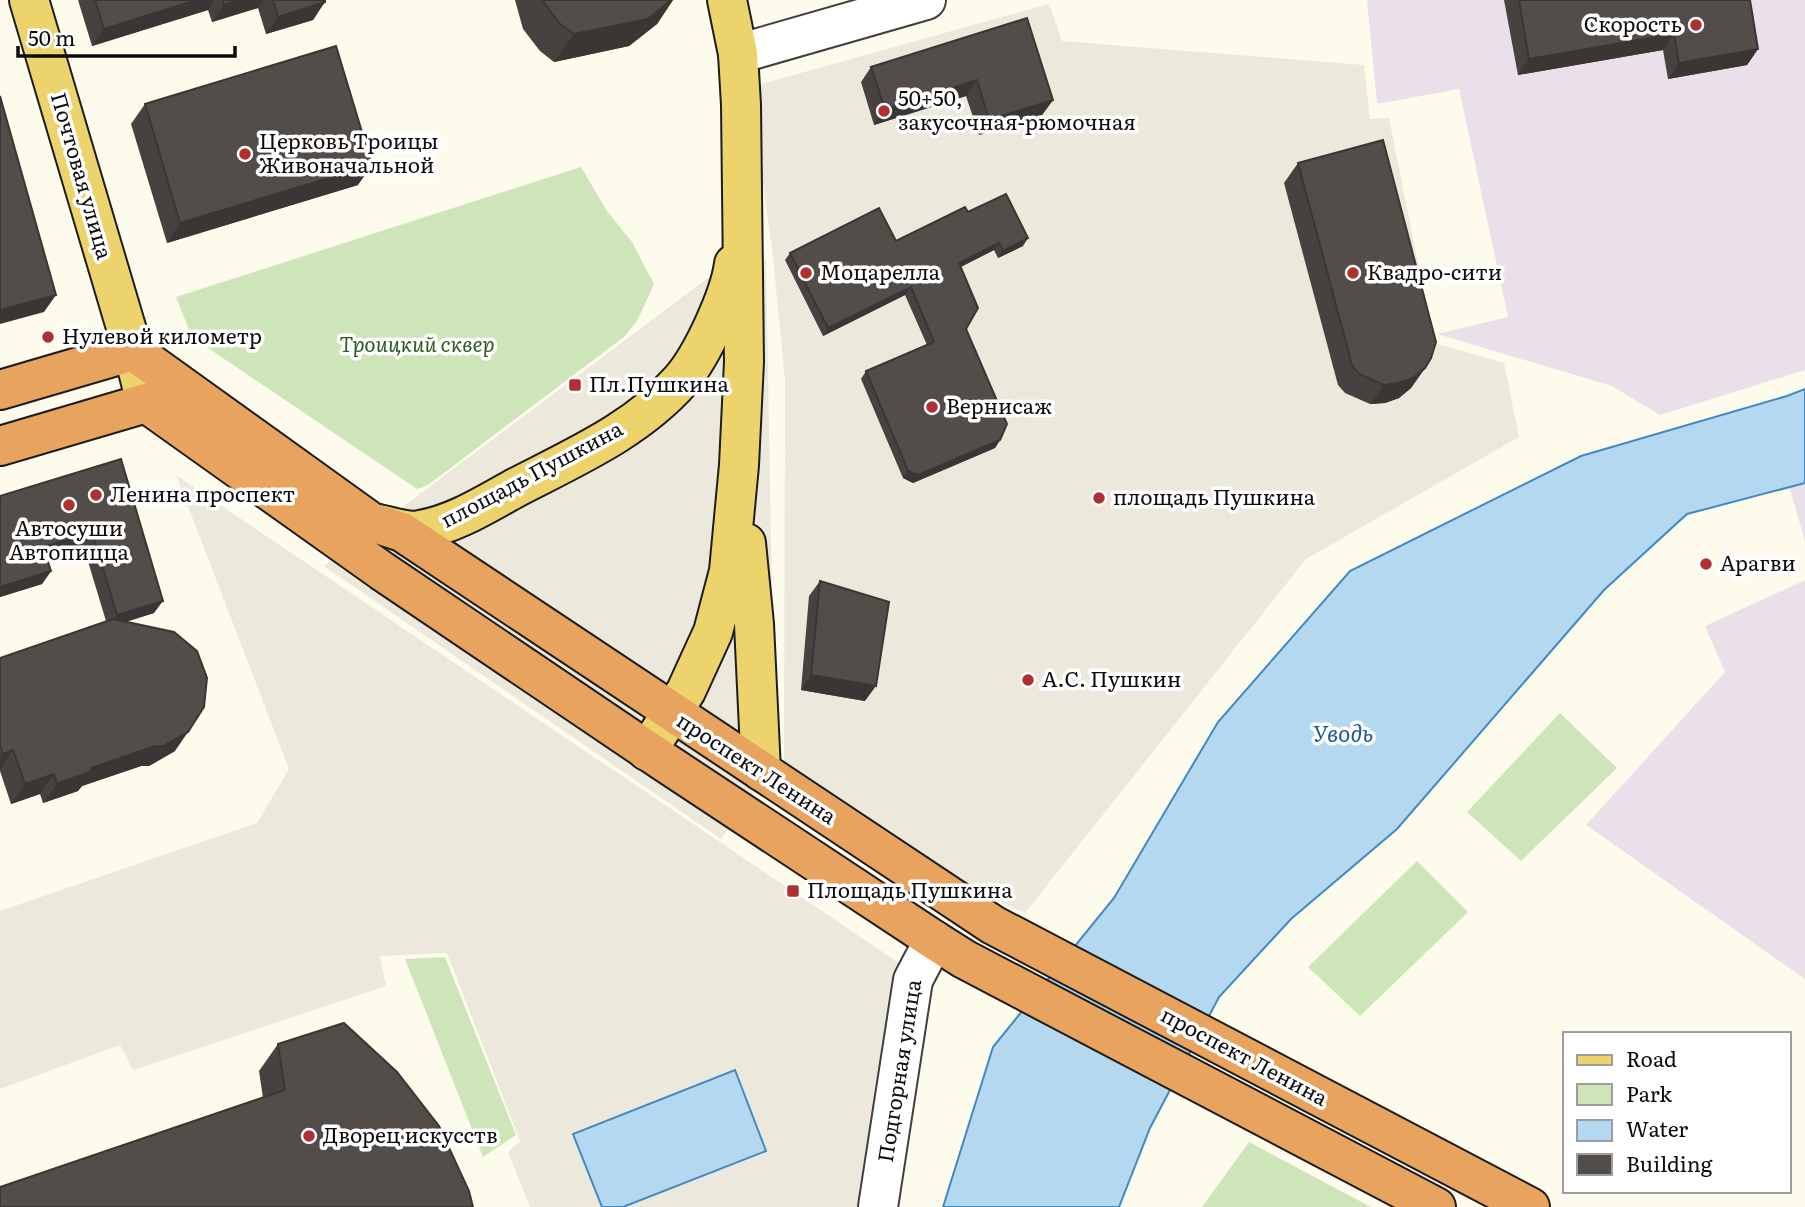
<svg xmlns="http://www.w3.org/2000/svg" width="1805" height="1207" viewBox="0 0 1805 1207" font-family="Literata,serif">
<rect width="100%" height="100%" fill="#fdfbec"/>
<g fill="#e9e0ea">
<polygon points="1367,0 1805,0 1805,370 1660,415 1612,386 1437,334 1508,317 1459,89 1377,104"/>
<polygon points="1805,483 1805,541 1789,486"/>
<polygon points="1805,580 1805,979 1586,825 1725,672 1705,626"/>
</g>
<g fill="#cee5b9">
<polygon points="581,167 607,211 632,242 654,284 637,321 624,337 428,485 417,489 208,348 190,332 176,297"/>
<polygon points="1560,713 1617,768 1521,861 1467,812"/>
<polygon points="1417,861 1468,912 1360,1016 1308,967"/>
<polygon points="445,957 516,1135 483,1157 405,959"/>
<polygon points="1249,1142 1371,1207 1202,1207"/>
</g>
<g fill="#ece9dc">
<polygon points="1049,4 1062,41 1364,65 1370,119 1389,118 1434,343 1504,363 1519,437 1306,559 1025,913 929,873 904,840 784,761 785,380 773,257 750,87"/>
<polygon points="766,260 775,764 721,839 324,566 721,268"/>
<polygon points="176,475 914,973 862,1207 530,1207 508,1152 520,1141 447,953 380,956 386,986 133,1070 120,1045 0,1089 0,911 257,823 289,769"/>
</g>
<g fill="#b5d8f1" stroke="#4189c2" stroke-width="2">
<polygon points="1805,389 1805,483 1687,514 1604,590 1397,829 1291,919 1219,997 1150,1128 1119,1207 943,1207 993,1047 1114,898 1218,722 1350,571 1581,456 1787,396"/>
<polygon points="735,1070 766,1151 623,1207 602,1207 573,1134"/>
</g>
<g fill="none" stroke-linecap="round" stroke-linejoin="round">
<defs>
<g id="minor">
<polyline points="738,54 926,0"/>
<polyline points="878,1207 913,980 934,940"/>
</g>
<g id="major">
<polyline points="29,0 133,351 146,403"/>
<path d="M378 524C390 526 407 533 420 530 455 524 486 504 517 487 575 457 637 430 681 380 702 356 730 295 734 264"/>
<polyline points="746,543 754,624 761,771"/>
<polyline points="647,751 686,691 713,632 729,571 739,465 744,362 741,105 738,54 727,0"/>
</g>
<g id="highway">
<polyline points="0,390 133,351 371,522 402,532 993,925 1530,1207"/>
<polyline points="0,446 146,403 382,571 663,761 934,940 964,959 1436,1207"/>
</g>
</defs>
<use href="#minor" stroke="#3f3f3f" stroke-width="42"/>
<use href="#major" stroke="#1d1d1d" stroke-width="42"/>
<use href="#highway" stroke="#1d1d1d" stroke-width="42"/>
<use href="#minor" stroke="#fff" stroke-width="38"/>
<use href="#major" stroke="#edd36c" stroke-width="38"/>
<use href="#highway" stroke="#e8a35f" stroke-width="38"/>
</g>
<g fill="#47423f">
<polygon points="78,0 325,0 313,20 266,34 258,8 212,22 208,10 92,46"/>
<polygon points="515,0 673,0 657,24 629,46 554,62 540,51 523,29"/>
<polygon points="1504,0 1750,0 1758,49 1747,65 1668,79 1663,50 1518,75"/>
<polygon points="1027,18 1053,100 1042,115 979,135 966,96 874,125 861,82 871,67"/>
<polygon points="145,104 358,185 167,243 131,124"/>
<polygon points="1298,163 1425,368 1411,388 1399,398 1385,403 1370,404 1345,393 1338,385 1284,183"/>
<polygon points="968,212 1023,246 998,258 994,250 961,267 966,329 1000,440 995,448 913,483 903,478 861,379 866,371 927,345 905,295 823,336 785,260 790,253 896,241"/>
<polygon points="121,459 154,613 126,622 175,751 149,766 141,766 82,786 78,791 43,803 40,794 11,804 0,771 0,658 106,621 83,545 46,556 51,571 42,584 0,597"/>
<polygon points="820,581 865,701 801,690 809,596"/>
<polygon points="278,1044 473,1207 263,1098 259,1071"/>
</g>
<g fill="#3a3633">
<polygon points="196,0 215,0 208,10 92,46 104,29"/>
<polygon points="240,0 264,0 258,8 212,22 224,5"/>
<polygon points="671,0 673,0 657,24 629,46 554,62 574,34"/>
<polygon points="325,2 313,20 266,34 278,17"/>
<polygon points="1674,34 1663,50 1518,75 1529,59"/>
<polygon points="1758,49 1747,65 1668,79 1679,63"/>
<polygon points="977,80 966,96 874,125 885,109"/>
<polygon points="1053,100 1042,115 979,135 989,120"/>
<polygon points="372,165 358,185 167,243 180,223"/>
<polygon points="1028,238 1023,246 998,258 1003,251"/>
<polygon points="999,243 994,250 954,270 959,263"/>
<polygon points="911,287 905,295 823,336 828,328"/>
<polygon points="56,295 44,312 0,324 0,310"/>
<polygon points="1425,368 1411,388 1399,398 1385,403 1370,404 1384,385"/>
<polygon points="1000,440 995,448 913,483 903,478 908,471"/>
<polygon points="92,532 83,545 34,559 43,547"/>
<polygon points="51,571 42,584 0,597 0,587"/>
<polygon points="163,601 154,613 108,627 117,615"/>
<polygon points="811,675 876,686 865,701 801,690"/>
<polygon points="188,732 175,751 149,766 141,766 82,786 78,791 43,803 57,784 91,768"/>
<polygon points="13,750 0,769 0,757 3,754"/>
<polygon points="54,774 40,794 11,804 25,784"/>
</g>
<g fill="#534d49" stroke="#3a3633" stroke-width="2">
<polygon points="95,0 196,0 104,29"/>
<polygon points="223,0 240,0 224,5"/>
<polygon points="273,0 325,0 325,2 278,17"/>
<polygon points="542,0 671,0 648,19 574,34 559,23"/>
<polygon points="1519,0 1750,0 1758,49 1679,63 1674,34 1529,59"/>
<polygon points="1027,18 1053,100 989,120 977,80 885,109 871,67"/>
<polygon points="336,46 372,165 180,223 145,104"/>
<polygon points="0,96 56,295 0,310"/>
<polygon points="1383,140 1436,342 1431,358 1425,368 1413,378 1398,383 1384,385 1359,374 1352,365 1298,163"/>
<polygon points="1006,194 1028,238 1003,251 999,243 959,263 978,308 966,329 1007,424 1000,440 918,475 908,471 866,371 934,342 911,287 828,328 790,253 879,208 896,241 965,207 968,212"/>
<polygon points="121,459 163,601 117,615 92,532 43,547 51,571 0,587 0,496"/>
<polygon points="820,581 889,602 876,686 811,675"/>
<polygon points="113,619 174,632 197,651 207,678 204,707 188,732 163,746 155,746 91,768 92,771 57,784 54,774 25,784 13,750 3,754 0,746 0,658"/>
<polygon points="344,1023 397,1072 439,1126 469,1191 473,1207 0,1207 0,1187 285,1090 278,1044"/>
</g>
<g fill="#b02f30" stroke="#fff" stroke-width="2.5">
<circle cx="1696" cy="25" r="7"/>
<circle cx="884" cy="111" r="7"/>
<circle cx="245" cy="154" r="7"/>
<circle cx="806" cy="273" r="7"/>
<circle cx="1353" cy="273" r="7"/>
<circle cx="48" cy="337" r="7"/>
<rect x="568" y="378" width="14" height="14" rx="3.5"/>
<circle cx="932" cy="407" r="7"/>
<circle cx="96" cy="495" r="7"/>
<circle cx="1099" cy="498" r="7"/>
<circle cx="69" cy="505" r="7"/>
<circle cx="1706" cy="564" r="7"/>
<circle cx="1028" cy="680" r="7"/>
<rect x="786" y="884" width="14" height="14" rx="3.5"/>
<circle cx="309" cy="1136" r="7"/>
</g>
<g text-anchor="middle" stroke-width="7" stroke-linejoin="round" paint-order="stroke">
<g font-size="21" fill="#0c0c0c" stroke="#fff" text-anchor="start">
<text x="1682" y="32" text-anchor="end">Скорость</text>
<text x="898" y="106">50+50,<tspan x="898" dy="24">закусочная-рюмочная</tspan></text>
<text x="259" y="149">Церковь Троицы<tspan x="259" dy="24">Живоначальной</tspan></text>
<text x="820" y="280">Моцарелла</text>
<text x="1367" y="280">Квадро-сити</text>
<text x="62" y="344">Нулевой километр</text>
<text x="589" y="392">Пл.Пушкина</text>
<text x="946" y="414">Вернисаж</text>
<text x="110" y="502">Ленина проспект</text>
<text x="1113" y="505">площадь Пушкина</text>
<text x="69" y="536" text-anchor="middle">Автосуши<tspan x="69" dy="24">Автопицца</tspan></text>
<text x="1720" y="571">Арагви</text>
<text x="1042" y="687">А.C. Пушкин</text>
<text x="807" y="898">Площадь Пушкина</text>
<text x="323" y="1143">Дворец искусств</text>
</g>
<g font-size="21" fill="#0c0c0c" stroke="#fff">
<text transform="translate(81 176) rotate(74)" y="7">Почтовая улица</text>
<text transform="translate(532 475) rotate(-28)" y="7">площадь Пушкина</text>
<text transform="translate(756 769) rotate(33)" y="7">проспект Ленина</text>
<text transform="translate(1244 1057) rotate(28)" y="7">проспект Ленина</text>
<text transform="translate(900 1071) rotate(-81)" y="7">Подгорная улица</text>
</g>
<g font-size="21" font-style="italic" fill="#2c5d22" stroke="#fff">
<text x="417" y="352">Троицкий сквер</text>
</g>
<g font-size="23" font-style="italic" fill="#205c93" stroke="#fff">
<text x="1343" y="742">Уводь</text>
</g>
</g>
<rect x="1563" y="1032" width="228" height="161" fill="#ffffff" stroke="#9e9e9e" stroke-width="2"/>
<rect x="1577" y="1055" width="35" height="10" fill="#edd36c" stroke="#9e9e9e" stroke-width="2"/>
<text x="1626" y="1067" font-size="21" fill="#0c0c0c">Road</text>
<rect x="1577" y="1084" width="35" height="21" fill="#cee5b9" stroke="#9e9e9e" stroke-width="2"/>
<text x="1626" y="1102" font-size="21" fill="#0c0c0c">Park</text>
<rect x="1577" y="1120" width="35" height="21" fill="#b5d8f1" stroke="#9e9e9e" stroke-width="2"/>
<text x="1626" y="1137" font-size="21" fill="#0c0c0c">Water</text>
<rect x="1577" y="1154" width="35" height="21" fill="#534d49" stroke="#9e9e9e" stroke-width="2"/>
<text x="1626" y="1172" font-size="21" fill="#0c0c0c">Building</text>
<path d="M18 46v10h217v-10" fill="none" stroke="#0c0c0c" stroke-width="3.5"/>
<text x="28" y="46" font-size="21" fill="#0c0c0c" stroke="#ffffff" stroke-width="5" paint-order="stroke">50 m</text>
</svg>
